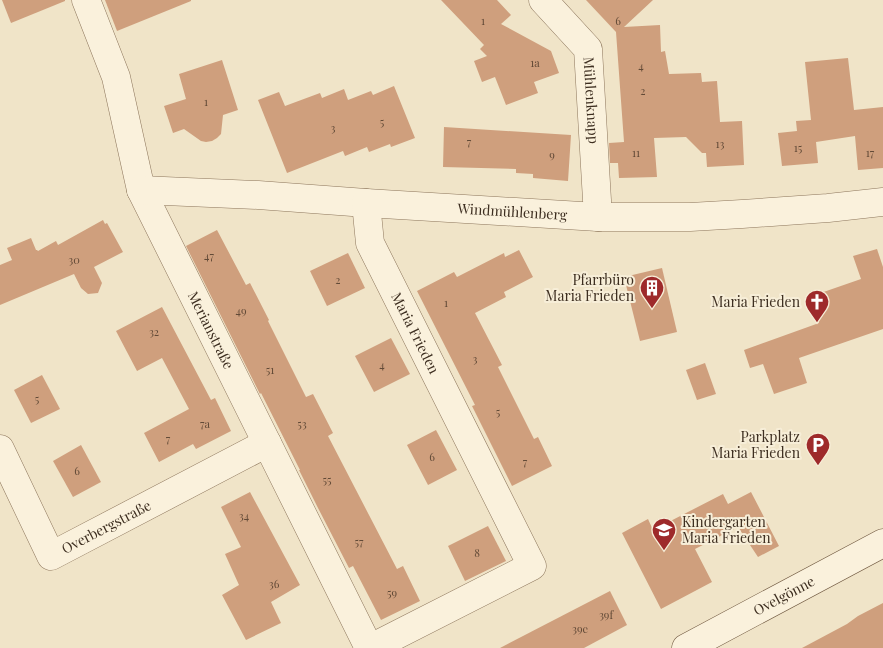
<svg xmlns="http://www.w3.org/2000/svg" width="883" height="648" viewBox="0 0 883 648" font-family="'Playfair Display',serif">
<rect width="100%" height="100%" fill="#f0e4c8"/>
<g fill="#cf9f7d">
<polygon points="2,0 65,0 65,1 11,23"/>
<polygon points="105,0 191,0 191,1 117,31"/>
<polygon points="441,0 497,0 511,15 501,24 551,51 559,73 534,82 538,93 506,105 495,77 482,82 474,61 487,56 480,49 484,45"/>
<polygon points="586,0 653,0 624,27 660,25 661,52 665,51 669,74 701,73 702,82 717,81 720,122 742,121 744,165 707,167 706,153 702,153 686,137 654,138 657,177 619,178 618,163 610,163 609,143 624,142 616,32"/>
<polygon points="848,58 854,110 883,107 883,168 858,170 855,136 816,142 818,163 782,166 778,133 797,131 796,121 811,120 805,62"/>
<polygon points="222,60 238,110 223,115 221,134 217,138 212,141 206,142 201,141 184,129 173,133 164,106 186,99 179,74"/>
<polygon points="394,86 415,138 391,147 390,144 369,152 367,147 345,156 343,151 287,173 258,100 279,92 285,106 320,93 322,98 344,89 348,100 371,91 373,95"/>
<polygon points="444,127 571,135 568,181 533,178 533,174 516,173 516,169 443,167"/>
<polygon points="103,220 105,224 107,223 123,252 94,267 102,283 98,293 88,294 81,288 74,274 0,305 0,265 12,260 7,248 31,238 36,250 37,250 38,251 56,241 58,245"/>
<polygon points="217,230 246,285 250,283 269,320 268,321 306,397 313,394 333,433 328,436 397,569 403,566 420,601 381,620 353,566 349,568 318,508 299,470 300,470 261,393 260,394 186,246"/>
<polygon points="877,249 883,267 883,329 799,358 807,383 774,394 763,364 750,368 744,350 819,323 812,296 861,279 853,256"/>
<polygon points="519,250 533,277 504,292 506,297 475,313 502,365 498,367 534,439 538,437 552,466 512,486 472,406 475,405 417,291 454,272 457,277 504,253 505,257"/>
<polygon points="348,253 365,288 327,306 310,271"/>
<polygon points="662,268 677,332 640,341 624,277"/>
<polygon points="162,307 211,400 215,398 231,431 196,449 193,444 159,462 144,433 189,409 162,358 137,371 116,331"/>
<polygon points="391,338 410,374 374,392 355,356"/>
<polygon points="705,363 716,394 697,400 686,370"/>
<polygon points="42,375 60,409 31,423 14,390"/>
<polygon points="436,430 457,470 428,485 407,445"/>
<polygon points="81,445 101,482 73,497 53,461"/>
<polygon points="250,492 300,585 271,602 281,623 246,640 222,595 239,585 225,554 241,547 221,507"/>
<polygon points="751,492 779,546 758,557 738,527 695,549 712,582 661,609 622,533 648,519 653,530 723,494 728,504"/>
<polygon points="488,526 506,561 465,581 448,546"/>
<polygon points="610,591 627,625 584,648 500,648"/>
<polygon points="883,603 883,648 802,648 847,624 858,616"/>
</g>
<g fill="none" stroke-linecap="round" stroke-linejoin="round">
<defs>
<g id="street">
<path id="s1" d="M86 0 116 77 141 190 369 648"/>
<path id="s2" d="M543 0 588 49 598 217"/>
<path id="s3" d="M141 190 258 195 366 203 598 217H690L742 214 828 208 883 202"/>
<path id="s4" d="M366 203 370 243 532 566 371 648"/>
<path id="s5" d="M0 449 51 556 267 443"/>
</g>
<g id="secondary">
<path id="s6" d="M686 648 883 543"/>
</g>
</defs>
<use href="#street" stroke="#8d765c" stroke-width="29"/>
<use href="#secondary" stroke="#6f573f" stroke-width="29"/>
<use href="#street" stroke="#faf1dc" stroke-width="28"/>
<use href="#secondary" stroke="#faf1dc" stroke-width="28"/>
</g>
<defs>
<symbol id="building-pin" viewBox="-11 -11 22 30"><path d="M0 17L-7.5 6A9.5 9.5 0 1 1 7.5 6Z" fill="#9e2a2b" stroke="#f7eed8"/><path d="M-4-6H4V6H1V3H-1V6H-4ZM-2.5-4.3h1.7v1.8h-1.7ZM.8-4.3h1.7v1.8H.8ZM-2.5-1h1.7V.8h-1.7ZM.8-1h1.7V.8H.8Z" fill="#fff"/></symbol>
<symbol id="church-pin" viewBox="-11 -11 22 30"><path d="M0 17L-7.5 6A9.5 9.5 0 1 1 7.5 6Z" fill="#9e2a2b" stroke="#f7eed8"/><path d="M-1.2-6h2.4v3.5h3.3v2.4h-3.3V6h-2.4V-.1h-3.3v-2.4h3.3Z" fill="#fff"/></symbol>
<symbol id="parking-pin" viewBox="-11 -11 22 30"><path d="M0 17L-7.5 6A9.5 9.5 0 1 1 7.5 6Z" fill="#9e2a2b" stroke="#f7eed8"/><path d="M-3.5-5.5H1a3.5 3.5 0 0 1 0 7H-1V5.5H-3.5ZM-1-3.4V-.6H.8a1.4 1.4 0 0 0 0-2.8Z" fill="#fff"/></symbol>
<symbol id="school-pin" viewBox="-11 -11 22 30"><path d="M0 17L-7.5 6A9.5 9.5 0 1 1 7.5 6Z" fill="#9e2a2b" stroke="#f7eed8"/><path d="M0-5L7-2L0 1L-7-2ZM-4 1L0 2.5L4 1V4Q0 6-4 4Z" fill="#fff"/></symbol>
</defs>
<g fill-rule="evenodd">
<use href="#building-pin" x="638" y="274" width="28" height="38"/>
<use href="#church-pin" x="803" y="288" width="28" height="38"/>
<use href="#parking-pin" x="804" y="431" width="28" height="38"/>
<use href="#school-pin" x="650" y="516" width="28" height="38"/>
</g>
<g text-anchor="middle" stroke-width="4" stroke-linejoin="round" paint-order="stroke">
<g font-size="11" fill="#624a37">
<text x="483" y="25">1</text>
<text x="618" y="25">6</text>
<text x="535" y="67">1a</text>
<text x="641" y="70">4</text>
<text x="643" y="95">2</text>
<text x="206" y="106">1</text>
<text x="382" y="126">5</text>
<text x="333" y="132">3</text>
<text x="469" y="146">7</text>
<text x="720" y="148">13</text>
<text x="798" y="152">15</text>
<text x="636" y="157">11</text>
<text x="870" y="157">17</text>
<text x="552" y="159">9</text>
<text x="209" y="260">47</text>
<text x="74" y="264">30</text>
<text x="338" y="284">2</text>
<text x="446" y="307">1</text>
<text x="241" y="315">49</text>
<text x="154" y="336">32</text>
<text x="475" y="363">3</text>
<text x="382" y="369">4</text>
<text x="270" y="374">51</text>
<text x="37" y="403">5</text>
<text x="498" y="416">5</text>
<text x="205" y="428">7a</text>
<text x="302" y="428">53</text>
<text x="168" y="443">7</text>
<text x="432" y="461">6</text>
<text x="525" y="466">7</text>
<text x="77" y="475">6</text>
<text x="327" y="484">55</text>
<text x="244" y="520">34</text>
<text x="359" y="546">57</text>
<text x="477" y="557">8</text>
<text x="274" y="588">36</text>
<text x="392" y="597">59</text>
<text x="606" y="619">39f</text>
<text x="580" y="633">39e</text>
</g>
<g font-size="14" fill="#3d2e20" stroke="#f7eed8">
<text dy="5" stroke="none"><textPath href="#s2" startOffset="118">Mühlenknapp</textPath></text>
<text dy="5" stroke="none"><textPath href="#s3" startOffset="372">Windmühlenberg</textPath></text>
<text dy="5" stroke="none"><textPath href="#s1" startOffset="355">Merianstraße</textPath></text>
<text dy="5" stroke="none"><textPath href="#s4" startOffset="141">Maria Frieden</textPath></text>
<text dy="5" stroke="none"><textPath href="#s5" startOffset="181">Overbergstraße</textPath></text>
<text dy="5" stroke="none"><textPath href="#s6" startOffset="111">Ovelgönne</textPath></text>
</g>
<g font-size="14" fill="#3d2e20" stroke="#f7eed8" text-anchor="end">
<text x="634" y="285">Pfarrbüro<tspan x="634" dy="16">Maria Frieden</tspan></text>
<text x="800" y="307">Maria Frieden</text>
<text x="800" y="442">Parkplatz<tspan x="800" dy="16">Maria Frieden</tspan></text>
<text x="682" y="527" text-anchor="start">Kindergarten<tspan x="682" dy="16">Maria Frieden</tspan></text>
</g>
</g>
</svg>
